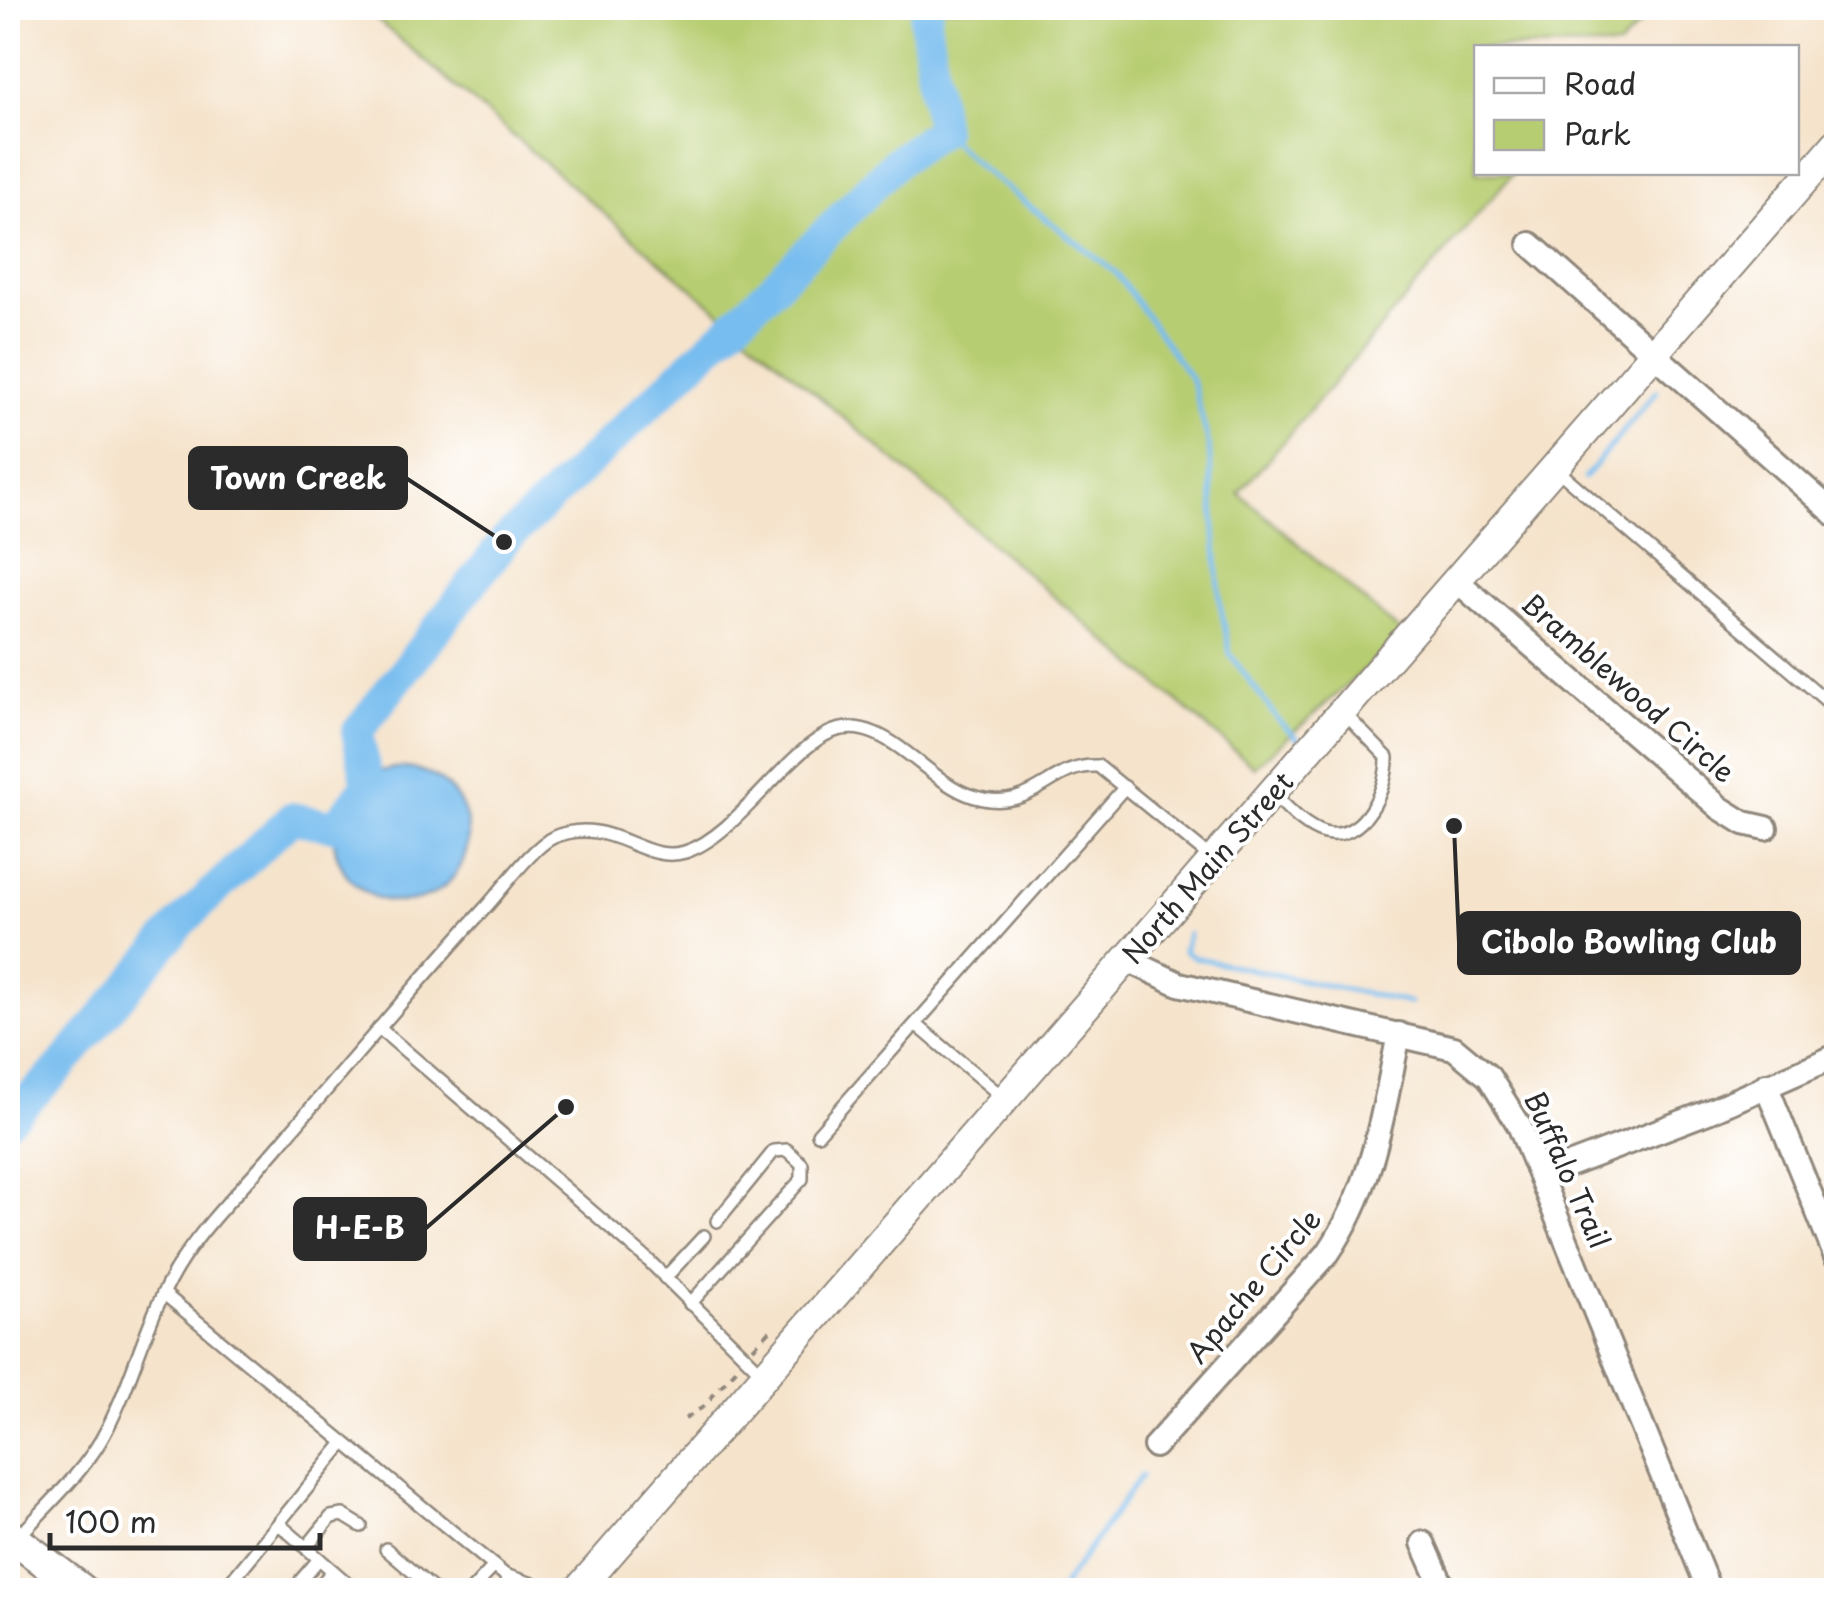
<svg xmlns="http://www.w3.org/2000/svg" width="1844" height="1598" viewBox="0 0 1844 1598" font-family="'Playpen Sans',sans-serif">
<rect width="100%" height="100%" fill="#fff"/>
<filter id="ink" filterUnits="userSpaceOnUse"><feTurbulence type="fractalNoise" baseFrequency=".01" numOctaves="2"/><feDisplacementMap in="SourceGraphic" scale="20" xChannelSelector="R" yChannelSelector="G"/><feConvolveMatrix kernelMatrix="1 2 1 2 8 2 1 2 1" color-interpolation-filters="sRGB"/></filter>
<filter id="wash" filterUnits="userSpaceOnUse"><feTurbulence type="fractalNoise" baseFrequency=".0048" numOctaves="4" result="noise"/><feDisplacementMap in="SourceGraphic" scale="40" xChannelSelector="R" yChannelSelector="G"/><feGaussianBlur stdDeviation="2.25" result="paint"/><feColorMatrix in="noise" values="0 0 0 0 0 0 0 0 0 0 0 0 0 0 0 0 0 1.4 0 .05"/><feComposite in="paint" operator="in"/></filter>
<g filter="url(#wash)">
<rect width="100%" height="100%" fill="#f5e3cb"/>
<polygon fill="#b7cd71" stroke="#717c4e" stroke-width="2.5" points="363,8 1653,8 1619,47 1476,48 1476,172 1513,173 1239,493 1404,635 1254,767"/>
<circle fill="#78bdef" stroke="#52748d" stroke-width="2.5" cx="401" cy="835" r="67"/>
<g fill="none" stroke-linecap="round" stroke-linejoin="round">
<g stroke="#78bdef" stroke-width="5">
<polyline points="941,130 979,167 1116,273 1192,380 1209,445 1220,603 1230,654 1278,720 1298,739"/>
<polyline points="1584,478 1657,391"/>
<polyline points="1188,934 1184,951 1193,957 1410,1003"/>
<polyline points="1060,1590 1141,1476"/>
</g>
<polyline stroke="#78bdef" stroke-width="32" points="8,1119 59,1069 181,923 291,818 335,826 368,785 357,732 504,542 773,287 896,162 941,130 925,20 928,8"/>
</g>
</g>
<g filter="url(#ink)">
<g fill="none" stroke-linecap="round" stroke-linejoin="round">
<defs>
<g id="service">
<polyline points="1555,468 1836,709"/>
<path d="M1273 794C1288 808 1304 827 1324 833 1364 843 1388 787 1387 757L1343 712"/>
<polyline points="918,1026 1006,1100"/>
<polyline points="379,1028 647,1259 765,1376"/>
<polyline points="818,1134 1125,787"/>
<polyline points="665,1278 704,1236"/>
<polyline points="163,1293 505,1575"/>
<polyline points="690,1304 802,1179 802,1164 787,1150 774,1151 717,1221"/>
<polyline points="279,1524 355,1590"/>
<path d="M17 1539C44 1508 80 1476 101 1440 134 1383 145 1316 182 1260 209 1219 248 1182 280 1144 348 1065 415 985 485 908 502 890 533 846 554 837 610 814 643 865 685 852 734 837 781 759 825 735 880 705 924 781 972 796 1034 816 1049 763 1098 766L1214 860"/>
<polyline points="306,1548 331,1517 343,1515 361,1526"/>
<polyline points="386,1549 434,1590"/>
<polyline points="233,1579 344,1443"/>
<polyline points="301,1580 319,1559"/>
<polyline points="224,1590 233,1579 246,1590"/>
<polyline points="316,1590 333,1571"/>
<polyline points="472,1590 494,1566"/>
<polyline points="511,1590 505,1575 552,1590"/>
</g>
<g id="minor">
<polyline points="1530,244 1836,515"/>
<polyline points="1457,581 1720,808 1744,823 1766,828"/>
<polyline points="1128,960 1179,984 1454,1048 1489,1077 1519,1125 1709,1590"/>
<polyline points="1766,1085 1836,1257"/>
<polyline points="1540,1176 1708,1112 1836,1056"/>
<path d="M1155 1446 1328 1253C1374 1185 1383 1113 1399 1034"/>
<polyline points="1423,1543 1444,1590"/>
</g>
<polyline id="tertiary" points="578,1590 1836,144"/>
<polyline id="secondary" points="8,1534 82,1590"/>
</defs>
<use href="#service" stroke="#90877b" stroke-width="16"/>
<use href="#minor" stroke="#90877b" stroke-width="28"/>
<use href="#tertiary" stroke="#90877b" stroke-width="32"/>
<use href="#secondary" stroke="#90877b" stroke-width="35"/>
<g stroke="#90877b" stroke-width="4" stroke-dasharray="8 8" stroke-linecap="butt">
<polyline points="753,1348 775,1326"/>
<polyline points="685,1419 703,1407 738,1367"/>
</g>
<use href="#service" stroke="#fff" stroke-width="11"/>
<use href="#minor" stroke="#fff" stroke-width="22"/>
<use href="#tertiary" stroke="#fff" stroke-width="28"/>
<use href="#secondary" stroke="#fff" stroke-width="30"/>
</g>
</g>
<g text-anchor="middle" stroke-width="8" stroke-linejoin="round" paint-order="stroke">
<g font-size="28" fill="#2b2b2b" stroke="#fff">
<text transform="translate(1628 688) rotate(41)" y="10">Bramblewood Circle</text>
<text transform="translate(1208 868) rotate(-49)" y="10">North Main Street</text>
<text transform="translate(1567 1170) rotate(66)" y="10">Buffalo Trail</text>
<text transform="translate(1254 1286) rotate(-50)" y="10">Apache Circle</text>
</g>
</g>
<path fill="none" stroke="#2b2b2b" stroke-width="4" d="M504 542L406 478M1454 826L1459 943M566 1107L425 1229"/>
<g fill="#2b2b2b" stroke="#fff" stroke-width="4">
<circle cx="504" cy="542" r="10"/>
<circle cx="1454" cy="826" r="10"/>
<circle cx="566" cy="1107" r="10"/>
</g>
<g fill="#2b2b2b" stroke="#2b2b2b" stroke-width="4">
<rect x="190" y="448" width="216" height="60" rx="10"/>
<rect x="1459" y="913" width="340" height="60" rx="10"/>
<rect x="295" y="1199" width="130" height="60" rx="10"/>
</g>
<g font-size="30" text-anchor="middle" font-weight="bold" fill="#fff">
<text x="298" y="489">Town Creek</text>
<text x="1629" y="953">Cibolo Bowling Club</text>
<text x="360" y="1239">H-E-B</text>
</g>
<rect width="1844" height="1598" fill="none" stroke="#fff" stroke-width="40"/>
<rect x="1474" y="45" width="325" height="130" fill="#ffffff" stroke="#aaaaaa" stroke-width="2.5"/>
<rect x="1494" y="78" width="50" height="15" fill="#ffffff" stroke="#aaaaaa" stroke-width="2.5"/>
<text x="1564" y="95" font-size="30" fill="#2b2b2b">Road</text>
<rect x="1494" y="120" width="50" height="30" fill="#b7cd71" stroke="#aaaaaa" stroke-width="2.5"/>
<text x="1564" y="145" font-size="30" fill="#2b2b2b">Park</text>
<path d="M50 1533v15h270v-15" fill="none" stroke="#2b2b2b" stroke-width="5"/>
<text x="65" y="1533" font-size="30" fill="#2b2b2b" stroke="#ffffff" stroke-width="8" paint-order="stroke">100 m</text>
</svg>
